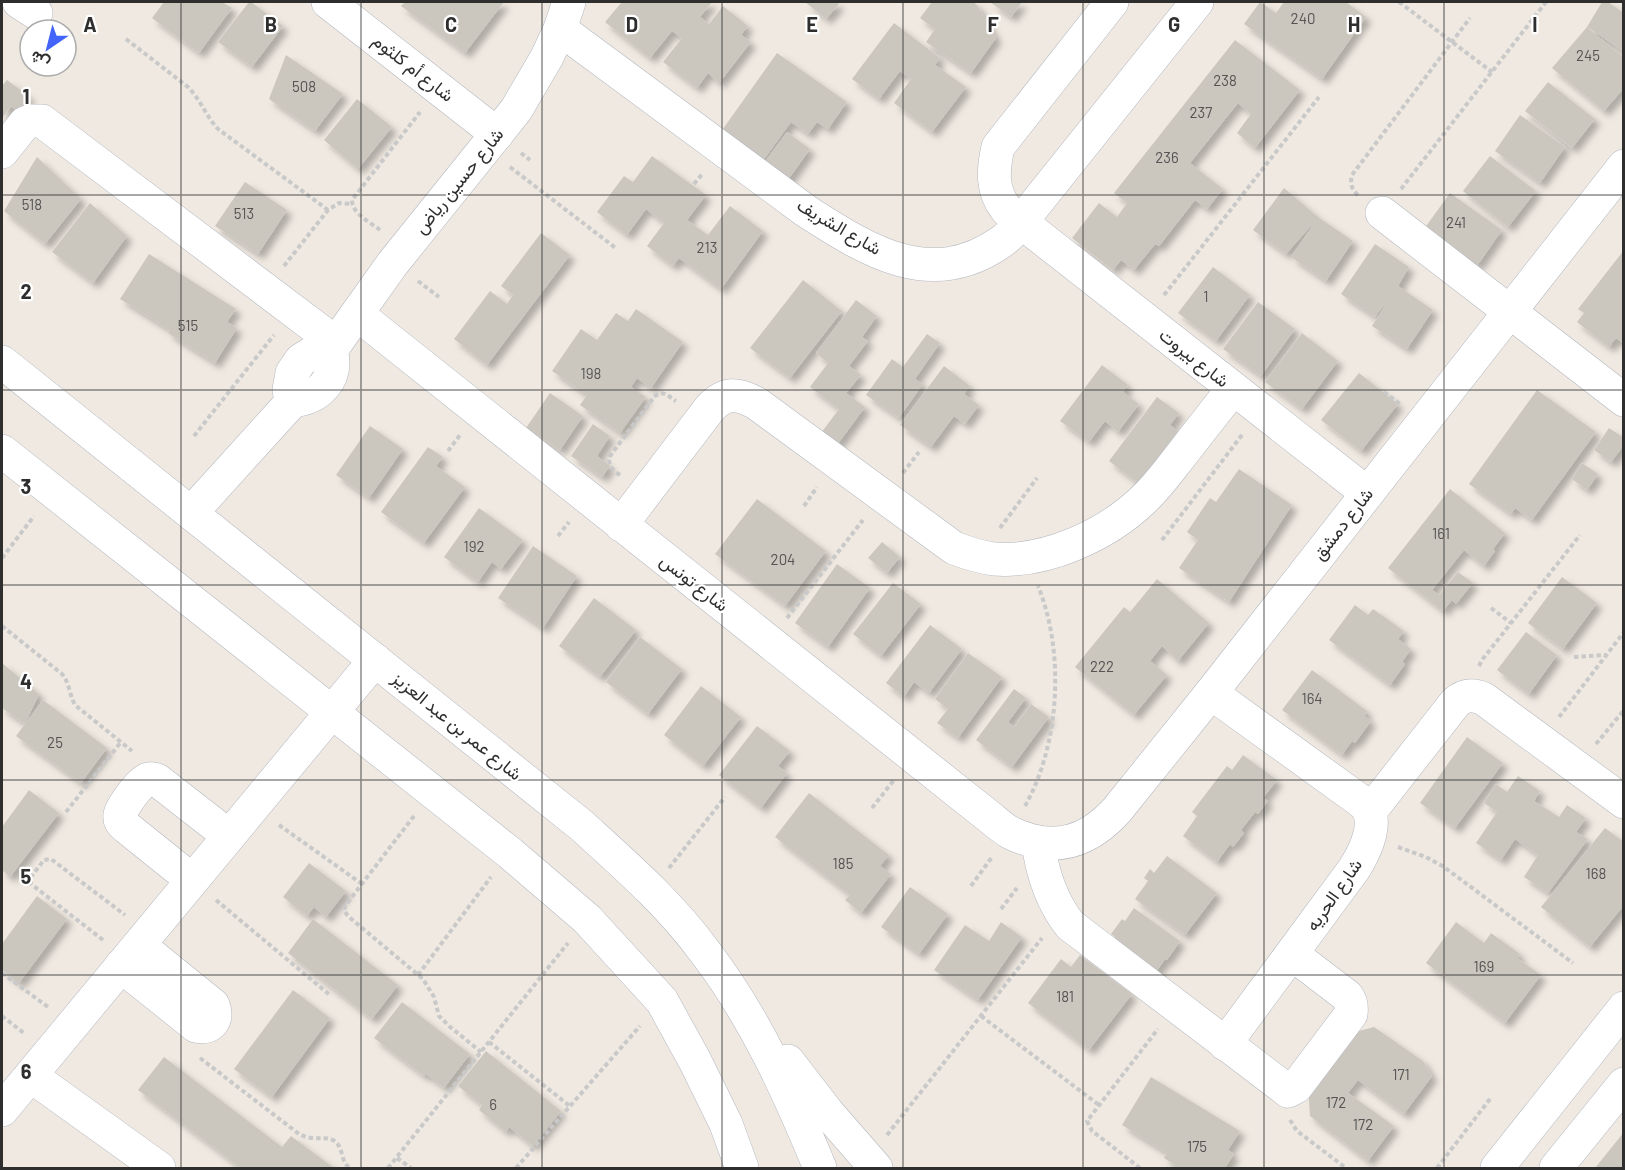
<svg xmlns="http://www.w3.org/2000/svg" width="1625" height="1170" viewBox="0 0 1625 1170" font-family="Barlow,Vazirmatn,sans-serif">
<defs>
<filter id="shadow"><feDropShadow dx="5.5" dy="5.5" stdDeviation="3" flood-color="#0004"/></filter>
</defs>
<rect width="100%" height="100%" fill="#efe9e1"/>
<g fill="#cbc7bf" filter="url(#shadow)">
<polygon points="164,2 222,2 232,8 199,53 152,18"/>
<polygon points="249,2 251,2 283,26 252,67 218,42"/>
<polygon points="405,2 504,2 465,53 401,6"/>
<polygon points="622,2 712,2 700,17 709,24 723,6 748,26 741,35 751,42 719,83 708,73 697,88 663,62 682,38 672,31 650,58 605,22"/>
<polygon points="805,2 836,2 839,4 826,19"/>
<polygon points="932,2 973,2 977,5 996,38 971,73 926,42 935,29 920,18"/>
<polygon points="990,2 1022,2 1011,17"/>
<polygon points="1260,2 1276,13 1284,2 1346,2 1366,17 1322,79 1244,24"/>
<polygon points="1602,2 1608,2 1624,13 1624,51 1587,27 1624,58 1624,88 1604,111 1552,68 1587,27"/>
<polygon points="894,23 940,58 935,65 966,87 932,132 894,103 911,79 900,71 879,99 852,79"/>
<polygon points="1235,40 1300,90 1255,148 1237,133 1251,114 1238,103 1190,163 1223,189 1207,209 1195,200 1159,246 1155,244 1134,270 1121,260 1113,270 1072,238 1099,203 1117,217 1127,203 1114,193"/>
<polygon points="777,53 847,102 828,129 817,122 808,134 791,122 757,169 715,140"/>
<polygon points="286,55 343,94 315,131 269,99"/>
<polygon points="7,80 30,97 18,112 11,106 2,118 2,86"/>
<polygon points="1548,82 1595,119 1572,148 1525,111"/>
<polygon points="357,99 392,127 358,169 324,140"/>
<polygon points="1520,115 1565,147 1540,183 1495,151"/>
<polygon points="787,132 810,149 785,184 761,167"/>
<polygon points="652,156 706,195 687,220 708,235 730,206 763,231 721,289 679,258 673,266 647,246 664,223 646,209 627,235 597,212 624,176 633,182"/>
<polygon points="1490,156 1536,191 1508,227 1463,191"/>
<polygon points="37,157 81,199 45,244 4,211"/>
<polygon points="245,182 287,210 258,254 215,226"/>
<polygon points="1284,188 1318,217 1353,241 1326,281 1291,257 1317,219 1286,254 1253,230"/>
<polygon points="1450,193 1502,230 1477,266 1424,229"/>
<polygon points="90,203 127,236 93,283 52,252"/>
<polygon points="541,233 570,255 487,365 454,339 490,291 507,304 513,295 501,286"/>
<polygon points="1375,244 1409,267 1398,286 1433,310 1407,349 1372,326 1393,293 1375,317 1341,294"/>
<polygon points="1624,250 1624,344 1616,338 1609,347 1577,322 1584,313 1578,309"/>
<polygon points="149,254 236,309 227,322 237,328 215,363 168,333 170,330 120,299"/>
<polygon points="1213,267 1250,295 1216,341 1178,313"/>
<polygon points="803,280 842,311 790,378 750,348"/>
<polygon points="856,300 877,316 862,337 868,341 849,366 861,375 846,393 865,407 837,445 821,433 839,409 810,387 828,363 816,353"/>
<polygon points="1258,302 1295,329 1261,376 1223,349"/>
<polygon points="636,309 683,342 651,388 637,378 631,387 646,397 620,433 580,405 587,395 552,371 581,329 597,340 616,313 628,321"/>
<polygon points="1302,333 1338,361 1302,409 1265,382"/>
<polygon points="927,334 940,343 915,379 923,384 899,418 866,395 892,359 903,367"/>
<polygon points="1102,365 1128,385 1123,392 1139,404 1118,432 1105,421 1089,442 1060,421"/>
<polygon points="944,366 970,386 964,394 979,405 965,424 954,416 931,447 900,425"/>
<polygon points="1359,373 1398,404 1361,451 1321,420"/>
<polygon points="1537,390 1596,432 1532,520 1515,508 1511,514 1469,484"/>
<polygon points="550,393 583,416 560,450 526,428"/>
<polygon points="1157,397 1179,413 1170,425 1180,433 1141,485 1109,461"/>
<polygon points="593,424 610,436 597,456 610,466 602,477 571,456"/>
<polygon points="370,426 403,449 369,498 336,475"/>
<polygon points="1609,428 1624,438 1624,445 1611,462 1594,450"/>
<polygon points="428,447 443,457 436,466 465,487 424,543 381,512"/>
<polygon points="1582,463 1598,474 1587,490 1572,479"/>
<polygon points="1239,469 1292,505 1229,602 1179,568 1198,540 1187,532 1210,498 1216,502"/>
<polygon points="1450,489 1505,533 1493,549 1495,551 1484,566 1464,550 1432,590 1439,595 1458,572 1473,583 1456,604 1452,600 1443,611 1388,568"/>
<polygon points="757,499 826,551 785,606 715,554"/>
<polygon points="479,508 523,540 501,569 492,562 478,582 444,557"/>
<polygon points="882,542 900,557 887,573 868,558"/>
<polygon points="533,546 577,576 543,628 498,598"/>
<polygon points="837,564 870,588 828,647 795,623"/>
<polygon points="1562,577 1597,603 1563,649 1528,623"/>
<polygon points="1157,579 1209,623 1178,661 1162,646 1150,661 1167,675 1134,715 1075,667 1124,607 1130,612"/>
<polygon points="893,583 921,604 881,656 853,634"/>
<polygon points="594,598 636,630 600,677 559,646"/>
<polygon points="1355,605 1368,615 1373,609 1404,631 1398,639 1411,649 1402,662 1405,664 1390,685 1329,640"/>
<polygon points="930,625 962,649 929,693 914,682 904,697 886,683"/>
<polygon points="1526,632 1557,655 1529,694 1497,670"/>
<polygon points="640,637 682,669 648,714 606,682"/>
<polygon points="968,653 1002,677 958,738 937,723 948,709 935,699"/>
<polygon points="2,663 39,694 25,724 2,708"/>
<polygon points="1312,670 1367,711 1364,716 1371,721 1355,743 1352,741 1342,755 1282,710"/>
<polygon points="701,686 741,717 703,766 664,735"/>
<polygon points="1014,689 1026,698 1008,722 1014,727 1031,704 1049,717 1012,767 976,740"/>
<polygon points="43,700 107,748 81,783 16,736"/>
<polygon points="757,726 790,751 778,766 787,773 761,808 719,775"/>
<polygon points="1467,737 1503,763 1455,828 1420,803"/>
<polygon points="1243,755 1277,780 1263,798 1268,801 1258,814 1255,812 1241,830 1244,833 1233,847 1230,844 1217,862 1183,836 1197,816 1192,812 1227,766 1232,770"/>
<polygon points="1518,776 1540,791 1534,801 1559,817 1567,805 1586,818 1576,832 1588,839 1548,893 1524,877 1538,855 1515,839 1501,860 1476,843 1497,812 1484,803 1496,784 1507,792"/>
<polygon points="29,790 59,813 10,877 2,870 2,827"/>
<polygon points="809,793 889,855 880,866 891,874 861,913 845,900 850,895 775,837"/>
<polygon points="1605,828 1624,842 1624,905 1590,947 1541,907"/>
<polygon points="1167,856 1217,893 1185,935 1135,899 1148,881 1144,878 1150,869 1154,873"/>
<polygon points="309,863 346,891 326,917 314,907 307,916 283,897"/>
<polygon points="910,887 948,914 919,954 881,927"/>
<polygon points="37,896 67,919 19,983 2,970 2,944"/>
<polygon points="1134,908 1180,941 1167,960 1165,959 1154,975 1121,951 1125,946 1114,938 1115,937 1111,934 1122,919 1125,921"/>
<polygon points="313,919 398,985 372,1019 288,953"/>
<polygon points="1001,922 1022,937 978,1000 934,970 965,925 989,941"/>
<polygon points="1456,922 1484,943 1491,933 1520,954 1517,958 1541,975 1505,1023 1426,963"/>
<polygon points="1080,955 1132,994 1089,1050 1028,1003 1061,959 1071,967"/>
<polygon points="293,990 330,1018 272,1097 234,1069"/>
<polygon points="402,1002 470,1054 444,1088 426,1074 424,1076 374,1038"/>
<polygon points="1374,1027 1423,1061 1432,1076 1404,1114 1358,1080 1348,1093 1394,1126 1368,1161 1310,1116 1308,1084 1351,1033"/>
<polygon points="486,1051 561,1111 533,1146 509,1127 506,1132 479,1110 482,1105 458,1086"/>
<polygon points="164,1057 282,1147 291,1136 334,1168 241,1168 138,1090"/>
<polygon points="1151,1077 1240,1131 1228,1150 1234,1154 1225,1168 1180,1168 1164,1158 1167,1153 1122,1125"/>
<polygon points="1624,1132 1624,1168 1595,1168"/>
</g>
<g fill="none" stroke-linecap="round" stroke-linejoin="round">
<defs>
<g id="minor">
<polyline points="19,2 36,13"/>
<polyline points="328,2 497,134"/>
<path d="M1112 2 998 147C993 169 991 190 1006 209 1010 214 1016 218 1021 222L1367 493"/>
<path d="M560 29 806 211C868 251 931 291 1001 242 1009 237 1015 229 1021 222L1197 2"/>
<polyline points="2,152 25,123 30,121 42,121 336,343"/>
<polyline points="1382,213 1624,400"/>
<path d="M357 314 992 819C998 824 1005 830 1011 833 1053 853 1087 843 1117 810L1211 693 1624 166"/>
<path d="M2 362 581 825C625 865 670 904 705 952 755 1017 789 1093 820 1168"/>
<path d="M291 401C319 399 339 379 331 350L336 343 393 263 516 110 547 57 560 29 569 2"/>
<polyline points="2,451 510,853 587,919 662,1001 695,1061 726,1124 742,1168"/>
<polyline points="191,513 288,406 291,401 289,390 292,373 301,360 317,350 331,350"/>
<path d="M621 525 710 408C725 392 737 393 756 403L954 548C967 553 980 557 994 559 1046 563 1107 535 1144 499 1158 486 1170 469 1182 454 1199 432 1216 410 1233 389"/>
<path d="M1211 693 1362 802C1382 818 1365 852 1354 869L1225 1044"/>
<path d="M1367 807 1376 804 1455 703C1465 694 1473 694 1484 699L1624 802"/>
<path d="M1038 842C1042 872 1051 901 1070 925L1288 1091 1296 1087 1351 1014C1352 1007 1351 1001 1347 996L1292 954"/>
<path d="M192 880 126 827C122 824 119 821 120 815 121 808 141 780 148 779 152 778 153 779 157 780L229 836"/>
<path d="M121 966 196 1026C211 1030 219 1019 213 1005L139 945"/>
<polyline points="788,1061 828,1113 876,1168"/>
<polyline points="31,1076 159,1168"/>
<polyline points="2,1110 375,660"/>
<polyline points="1497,1168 1624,1008"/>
<polyline points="1556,1168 1624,1084"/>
</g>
</defs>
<use href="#minor" stroke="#b4b7c1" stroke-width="34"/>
<g stroke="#c9c9c9" stroke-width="4" stroke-dasharray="4.5 3" stroke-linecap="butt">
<polyline points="1399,2 1492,72"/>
<path d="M126 39 188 87C200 99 206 116 218 129L328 210"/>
<polyline points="521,153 530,160"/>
<polyline points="510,167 617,249"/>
<polyline points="694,184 703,173"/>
<polyline points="1401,189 1546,2"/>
<path d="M1358 195C1351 189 1350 183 1352 175L1470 18"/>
<path d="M380 230C370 222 352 214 352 200L420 112"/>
<polyline points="284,266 328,210 339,203 352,204"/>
<polyline points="418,281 439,297"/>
<polyline points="1164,295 1319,97"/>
<polyline points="1384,392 1400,404"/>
<polyline points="194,436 274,335"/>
<polyline points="448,451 460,435"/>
<polyline points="903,473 919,452"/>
<path d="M620 475C613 470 607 466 610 456L654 397C662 389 668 396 676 401"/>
<polyline points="804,506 817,487"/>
<polyline points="1000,528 1037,478"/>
<polyline points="558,536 569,522"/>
<polyline points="1162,540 1242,435"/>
<polyline points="2,558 34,516"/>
<polyline points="1491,608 1511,623"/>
<polyline points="787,618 863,520"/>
<path d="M2 626 62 674C70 684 69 694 75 705L132 751"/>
<polyline points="1574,657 1606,655"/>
<polyline points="1479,666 1482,660 1580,535"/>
<polyline points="1559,717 1624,632"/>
<polyline points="1596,744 1624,710"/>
<path d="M1025 806C1060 744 1065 652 1038 586"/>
<polyline points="872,808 894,780"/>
<polyline points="66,812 121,742"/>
<polyline points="414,816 345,906 344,911 349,917 423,979 434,997 439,1016 449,1026 481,1052"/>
<polyline points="279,825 362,884"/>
<polyline points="1398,847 1426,857 1444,867 1573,963"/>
<polyline points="669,868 725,797"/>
<polyline points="971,886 992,857"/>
<polyline points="216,900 331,996"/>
<polyline points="1001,909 1017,888"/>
<polyline points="103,940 31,884 31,877 44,860 51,859 125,915"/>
<polyline points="2,973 48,1007"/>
<polyline points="418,975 491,877"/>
<polyline points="2,1016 25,1034"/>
<polyline points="981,1016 1099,1105"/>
<polyline points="489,1042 571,1107"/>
<path d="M200 1058 299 1134C303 1136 308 1138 313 1138 320 1139 326 1137 333 1140 345 1147 339 1161 350 1168"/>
<polyline points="1290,1120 1297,1131 1346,1168"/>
<polyline points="887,1135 1042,938"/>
<polyline points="397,1158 411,1168"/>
<polyline points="388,1168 568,943"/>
<polyline points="516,1168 640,1026"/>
<polyline points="1140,1168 1092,1131 1087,1121 1158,1029"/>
<polyline points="1437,1168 1490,1099"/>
</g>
<use href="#minor" stroke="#fff" stroke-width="33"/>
</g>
<path fill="none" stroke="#2e2e2e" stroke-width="1.5" stroke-opacity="0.55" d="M181 2V1168M361 2V1168M542 2V1168M722 2V1168M903 2V1168M1083 2V1168M1264 2V1168M1444 2V1168M2 195H1624M2 390H1624M2 585H1624M2 780H1624M2 975H1624"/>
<g text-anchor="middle" stroke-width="4.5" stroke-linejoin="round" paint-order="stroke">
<g font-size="15" fill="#555452">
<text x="1303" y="24">240</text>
<text x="1588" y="61">245</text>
<text x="1225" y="86">238</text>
<text x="304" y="92">508</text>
<text x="1201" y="118">237</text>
<text x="1167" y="163">236</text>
<text x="32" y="210">518</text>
<text x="244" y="219">513</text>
<text x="1456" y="228">241</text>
<text x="707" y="253">213</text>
<text x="1206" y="302">1</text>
<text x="188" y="331">515</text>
<text x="591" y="379">198</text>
<text x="1441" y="539">161</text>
<text x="474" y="552">192</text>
<text x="783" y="565">204</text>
<text x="1102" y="672">222</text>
<text x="1312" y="704">164</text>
<text x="55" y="748">25</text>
<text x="843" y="869">185</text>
<text x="1596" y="879">168</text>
<text x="1484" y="972">169</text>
<text x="1065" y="1002">181</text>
<text x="1401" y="1080">171</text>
<text x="1336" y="1108">172</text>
<text x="493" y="1110">6</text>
<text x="1363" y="1130">172</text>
<text x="1197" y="1152">175</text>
</g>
<g font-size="18" fill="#2e2e2e" stroke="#fff">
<text transform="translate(413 68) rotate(38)" y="6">شارع أم كلثوم</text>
<text transform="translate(459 181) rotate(-51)" y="6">شارع حسين رياض</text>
<text transform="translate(839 227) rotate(30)" y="6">شارع الشريف</text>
<text transform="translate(1194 358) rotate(38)" y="6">شارع بيروت</text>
<text transform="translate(1343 524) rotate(-52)" y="6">شارع دمشق</text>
<text transform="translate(694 583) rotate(38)" y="6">شارع تونس</text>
<text transform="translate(457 726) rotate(39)" y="6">شارع عمر بن عبد العزيز</text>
<text transform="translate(1334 895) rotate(-55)" y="6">شارع الحريه</text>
</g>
</g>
<g font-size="20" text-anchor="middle" font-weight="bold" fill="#2e2e2e" stroke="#fff" stroke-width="4.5" stroke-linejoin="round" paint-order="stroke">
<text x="90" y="32">A</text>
<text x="271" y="32">B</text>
<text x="451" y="32">C</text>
<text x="632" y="32">D</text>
<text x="812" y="32">E</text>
<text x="993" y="32">F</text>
<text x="1174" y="32">G</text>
<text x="1354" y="32">H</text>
<text x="1535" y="32">I</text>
<text x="26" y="104">1</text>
<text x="26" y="299">2</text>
<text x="26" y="494">3</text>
<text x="26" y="689">4</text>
<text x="26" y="884">5</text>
<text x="26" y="1079">6</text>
</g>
<rect width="1625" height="1170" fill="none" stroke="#2e2e2e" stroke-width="6"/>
<g transform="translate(48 48) rotate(215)"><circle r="28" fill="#ffffff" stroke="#ababab" stroke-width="1.5"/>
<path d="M0-4.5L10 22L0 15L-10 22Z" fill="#4264fb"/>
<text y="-9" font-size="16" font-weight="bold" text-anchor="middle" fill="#2e2e2e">ش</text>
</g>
</svg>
